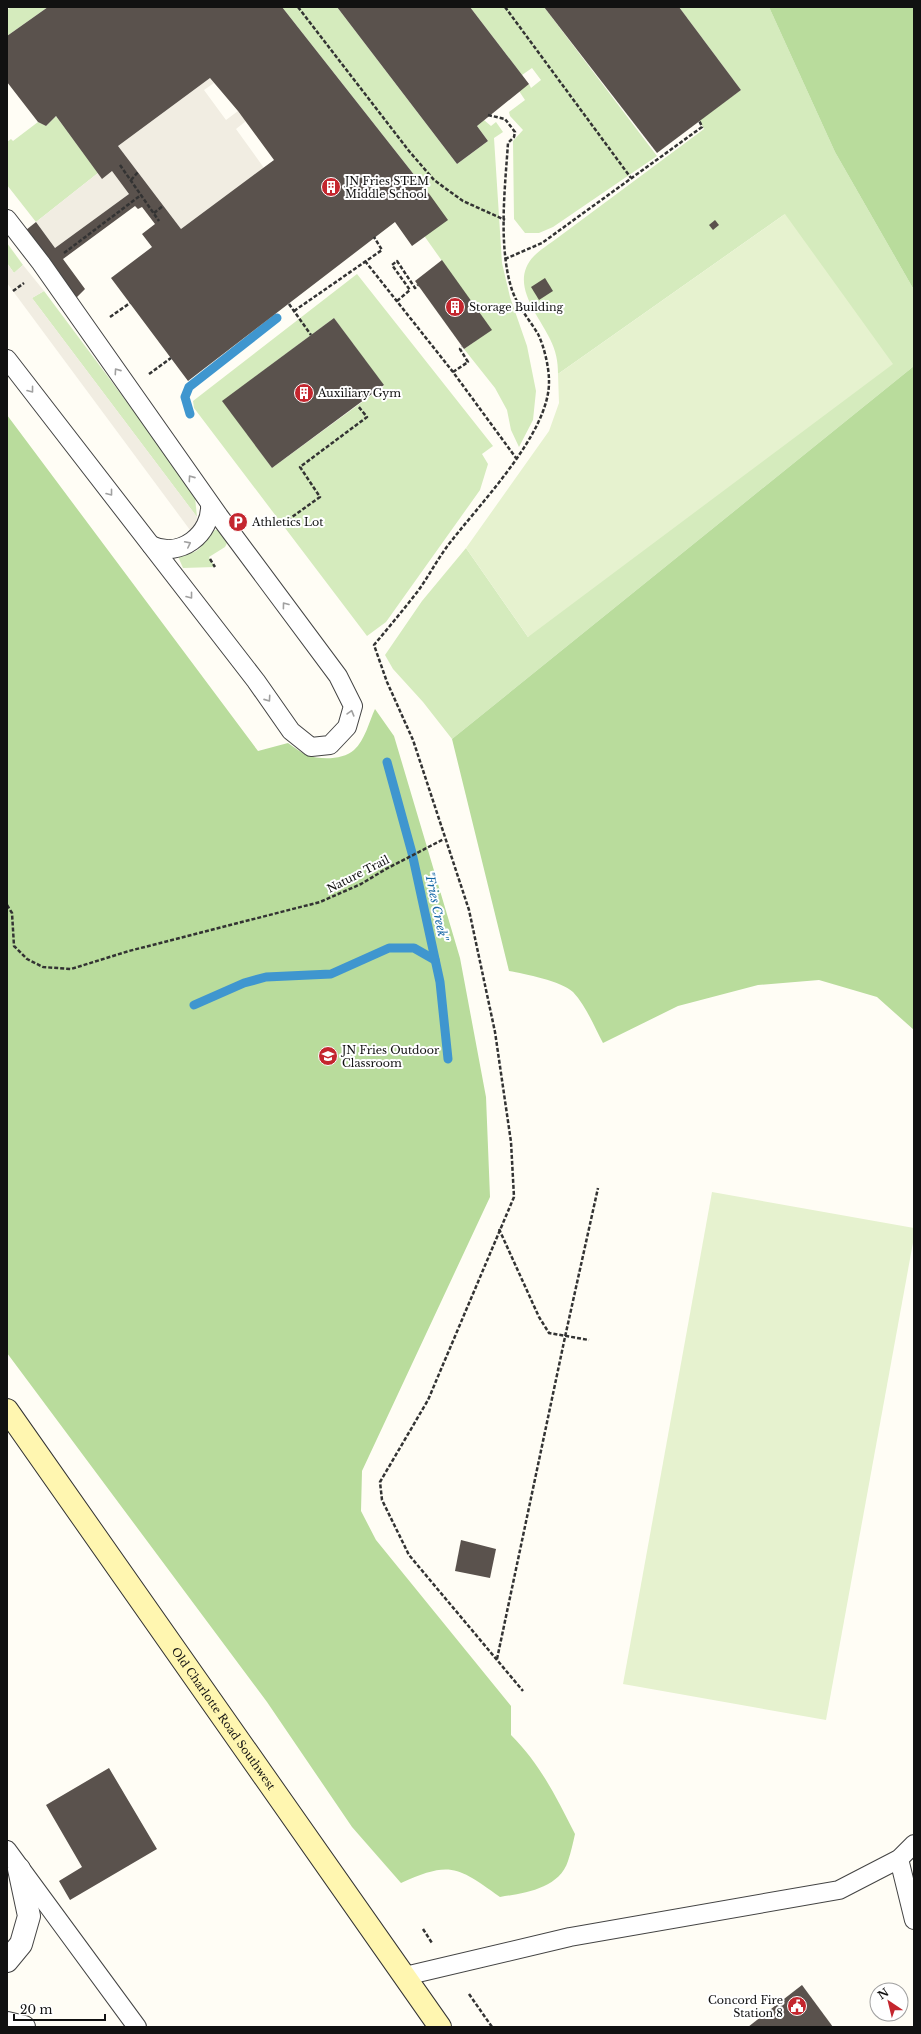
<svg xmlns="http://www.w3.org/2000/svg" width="921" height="2034" viewBox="0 0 921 2034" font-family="'Libre Baskerville',serif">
<rect width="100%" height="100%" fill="#fffdf5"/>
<g fill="#d5ebbd" fill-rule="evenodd">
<polygon points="11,7 48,7 7,36 7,10"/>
<polygon points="282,7 337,7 457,164 488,141 477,126 484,120 491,126 496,122 503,132 494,138 502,263 510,297 527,346 536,391 533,420 519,447 511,430 507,410 495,388 464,349 491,330 425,237 430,195"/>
<polygon points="470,7 544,7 657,156 553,227 539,233 525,233 514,219 513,141 523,130 510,116 509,112 525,100 519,91 529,84 531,88 541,80 532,68 522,75"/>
<path d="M679 7H769L835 152 914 290V366L452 739 423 702 393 669 385 655 422 601 466 548 528 637 785 214 558 374C558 361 556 351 550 339 539 315 508 283 534 256 540 250 549 244 556 239L704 129 699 120 741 90Z"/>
<polygon points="56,116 98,173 36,222 7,185 7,142 11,139 13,141 38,122 46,126"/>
<polygon points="7,243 23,265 14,273 7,263"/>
<path d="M357 274 493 446 482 454 488 464 480 490 386 622 367 636 194 408 193 401ZM334 318 384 386 272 468 223 401Z"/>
<polygon points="44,291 159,445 195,497 197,517 32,298"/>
<path d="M215 530H220L228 541 225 547 209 557 215 567 183 568 177 554C207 555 198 542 215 530Z"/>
</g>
<g fill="#b9dc9c">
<polygon points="769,7 914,7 914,290 835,152"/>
<path d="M914 366V1030L877 997 819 980 758 985 678 1006 603 1043C594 1026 586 1006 573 992 561 981 525 974 509 971L452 739Z"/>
<path d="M7 415 258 751 288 743C294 747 300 752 307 755 320 760 343 760 354 750 365 740 369 722 375 709L394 736 460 958 486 1097 490 1197 362 1471 361 1511 376 1540 511 1706V1735C541 1765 556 1797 575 1834 573 1843 571 1852 568 1861 559 1889 524 1893 500 1897 457 1866 450 1861 401 1883L352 1827 267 1702 7 1353Z"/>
</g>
<g fill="#e6f2cf">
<polygon points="785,214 893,364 528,637 466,548 549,431 559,403 558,374"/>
<polygon points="712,1192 914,1228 914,1237 826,1720 623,1684"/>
</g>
<g fill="#f1ede2">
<polygon points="210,78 214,83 204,90 226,120 238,111 246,121 236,129 264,168 181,229 118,146"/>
<polygon points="112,171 129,194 55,248 36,222 98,173"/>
<polygon points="7,263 14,273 23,265 44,291 32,298 197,517 196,524 192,529 190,530 7,283"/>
</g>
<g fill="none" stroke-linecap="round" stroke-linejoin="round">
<g stroke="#3f96cf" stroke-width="9">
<polyline points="190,414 185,397 189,387 277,318"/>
<polyline points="387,762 412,853 440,982 448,1059"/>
<polyline points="194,1005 244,983 266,977 331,974 389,948 414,948 435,960"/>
</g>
</g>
<g fill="#5a524d" fill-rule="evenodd">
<path d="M48 7H282L430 195 448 220 412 246 395 222 188 381 111 278 152 247 142 234 155 224 142 207 138 209 135 206 63 259 85 289 76 298 26 230 36 222 55 248 129 194 112 171 102 179 56 116 46 126 38 122 7 82V36ZM210 78 238 111 274 160 181 229 118 146Z"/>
<polygon points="337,7 470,7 529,84 477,126 488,141 457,164"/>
<polygon points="544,7 679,7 741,90 657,153"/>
<polygon points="715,220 719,225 713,230 709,225"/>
<polygon points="442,260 492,330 464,349 415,281"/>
<polygon points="545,278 553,291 539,300 531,287"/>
<polygon points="334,318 384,385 272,468 222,401"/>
<polygon points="461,1540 496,1549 490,1578 455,1571"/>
<polygon points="109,1768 157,1849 70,1900 59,1881 82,1867 46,1805"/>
<polygon points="802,1985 833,2027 748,2027"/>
</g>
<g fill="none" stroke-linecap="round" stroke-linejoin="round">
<defs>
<g id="service">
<polyline points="7,219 41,263 219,516 338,676 353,706 347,727 330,745 311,747 291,731 256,681 7,359"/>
<path d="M151 545C180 559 212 534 210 504"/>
<polyline points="7,1850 137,2027"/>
<polyline points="899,1859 914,1920"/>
<polyline points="405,1976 570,1937 839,1890 899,1859 914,1844"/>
</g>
<g id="minor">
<polyline points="7,1961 21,1944 29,1916 19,1869"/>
<polyline points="7,2023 24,2027"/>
</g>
<g id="secondary">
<path id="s1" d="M7 1410 440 2027"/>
</g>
</defs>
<use href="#service" stroke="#444" stroke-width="20"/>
<use href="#minor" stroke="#444" stroke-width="24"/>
<use href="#secondary" stroke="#333" stroke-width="24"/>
<g stroke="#333" stroke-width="2.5" stroke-dasharray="4 2" stroke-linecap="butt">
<polyline points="298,7 409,151 434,180 463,201 505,220"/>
<polyline points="505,7 631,178"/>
<path d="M488 115 505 119 515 132 514 137 508 143C505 188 498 247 512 290 518 307 529 319 538 334 544 346 549 367 549 381 550 434 477 506 446 548 436 562 428 577 418 591 404 609 389 627 374 645L387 682 413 740 469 910 495 1032 511 1142 514 1197 428 1400 380 1482 382 1500 409 1555 523 1691"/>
<polyline points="120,165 159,221"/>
<polyline points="131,180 138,172"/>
<polyline points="154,213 163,206"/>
<polyline points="64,253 141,195"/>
<polyline points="505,259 542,243 702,127 699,120"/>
<polyline points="365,261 453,372 516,458"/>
<polyline points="13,291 24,283"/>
<polyline points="397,301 410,290 392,265 397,261 415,288 418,285"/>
<polyline points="289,304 311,335"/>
<polyline points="294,311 382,250 374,237"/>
<polyline points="110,317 130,303"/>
<polyline points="453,372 468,362 460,349 462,347"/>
<polyline points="149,374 171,358"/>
<polyline points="278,527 320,497 300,467 367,417 358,406"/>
<polyline points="210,559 215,567"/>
<polyline points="7,905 12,913 14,946 27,959 43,967 71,969 129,951 320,902 361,884 386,869 444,839"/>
<polyline points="499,1229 539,1317 549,1333 589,1340"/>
<polyline points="497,1659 565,1337 598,1188"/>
<polyline points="423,1929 432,1943"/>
<polyline points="469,1994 492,2027"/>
</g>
<use href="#service" stroke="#fff" stroke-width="18"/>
<use href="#minor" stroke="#fff" stroke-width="22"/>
<use href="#secondary" stroke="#fff6b0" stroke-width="22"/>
</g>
<defs><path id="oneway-chevron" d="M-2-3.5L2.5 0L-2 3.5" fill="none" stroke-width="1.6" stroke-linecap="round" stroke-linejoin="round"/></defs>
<g stroke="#a0a0a0">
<use href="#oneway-chevron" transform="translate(117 371) rotate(-125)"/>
<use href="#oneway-chevron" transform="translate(31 390) rotate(52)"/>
<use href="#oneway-chevron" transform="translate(191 478) rotate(-125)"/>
<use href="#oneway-chevron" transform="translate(110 493) rotate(52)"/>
<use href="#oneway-chevron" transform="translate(188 544) rotate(-27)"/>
<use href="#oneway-chevron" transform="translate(190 596) rotate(52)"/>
<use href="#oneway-chevron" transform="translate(285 605) rotate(-127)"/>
<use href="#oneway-chevron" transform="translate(268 699) rotate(55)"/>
<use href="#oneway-chevron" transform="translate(351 713) rotate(-74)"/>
</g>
<defs>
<symbol id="building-disc" viewBox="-11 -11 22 22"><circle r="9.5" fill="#c4262e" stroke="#fff"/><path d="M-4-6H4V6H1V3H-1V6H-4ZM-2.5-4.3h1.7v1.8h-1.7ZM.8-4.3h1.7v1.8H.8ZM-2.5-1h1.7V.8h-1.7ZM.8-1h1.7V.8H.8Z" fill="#fff"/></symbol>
<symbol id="parking-disc" viewBox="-11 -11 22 22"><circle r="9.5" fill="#c4262e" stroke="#fff"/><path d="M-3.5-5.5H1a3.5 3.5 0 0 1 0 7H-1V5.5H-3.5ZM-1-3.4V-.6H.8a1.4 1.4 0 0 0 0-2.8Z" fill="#fff"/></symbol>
<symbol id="school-disc" viewBox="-11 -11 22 22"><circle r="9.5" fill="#c4262e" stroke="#fff"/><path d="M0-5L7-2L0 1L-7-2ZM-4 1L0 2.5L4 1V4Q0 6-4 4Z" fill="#fff"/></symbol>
<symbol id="civic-disc" viewBox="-11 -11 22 22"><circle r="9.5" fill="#c4262e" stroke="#fff"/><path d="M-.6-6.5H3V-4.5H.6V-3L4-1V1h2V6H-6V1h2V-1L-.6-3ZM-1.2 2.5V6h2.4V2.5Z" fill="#fff"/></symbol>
</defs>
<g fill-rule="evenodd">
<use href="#building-disc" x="320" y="176" width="22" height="22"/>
<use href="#building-disc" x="444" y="296" width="22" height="22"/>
<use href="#building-disc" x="293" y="382" width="22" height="22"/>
<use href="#parking-disc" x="227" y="511" width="22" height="22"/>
<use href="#school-disc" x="317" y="1045" width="22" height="22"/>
<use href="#civic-disc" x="786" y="1995" width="22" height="22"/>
</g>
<g text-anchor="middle" stroke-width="4" stroke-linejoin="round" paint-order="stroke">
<g font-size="11" fill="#111" stroke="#fff" text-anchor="start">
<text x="345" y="185">JN Fries STEM<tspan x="345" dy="13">Middle School</tspan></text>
<text x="469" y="311">Storage Building</text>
<text x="318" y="397">Auxiliary Gym</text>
<text x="252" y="526">Athletics Lot</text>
<text x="342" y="1054">JN Fries Outdoor<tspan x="342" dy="13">Classroom</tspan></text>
<text x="783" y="2004" text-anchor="end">Concord Fire<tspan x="783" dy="13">Station 8</tspan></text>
</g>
<g font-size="11" fill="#111" stroke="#fff">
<text transform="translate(358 874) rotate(-27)" y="4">Nature Trail</text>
<text dy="4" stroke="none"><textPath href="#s1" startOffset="377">Old Charlotte Road Southwest</textPath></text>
</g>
<g font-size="12" font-style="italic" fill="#1768a6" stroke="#fff">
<text transform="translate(436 906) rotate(78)" y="4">"Fries Creek"</text>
</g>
</g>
<rect width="921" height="2034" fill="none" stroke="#111111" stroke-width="16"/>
<g transform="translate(889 2002) rotate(325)"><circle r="19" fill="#ffffff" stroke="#a0a0a0"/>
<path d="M0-3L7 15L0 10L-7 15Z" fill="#c4262e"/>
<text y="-6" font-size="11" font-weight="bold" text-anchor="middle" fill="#111111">N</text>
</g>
<path d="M14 2014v6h91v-6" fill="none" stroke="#111111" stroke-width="2"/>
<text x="20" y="2014" font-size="12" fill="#111111" stroke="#ffffff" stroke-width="3" paint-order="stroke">20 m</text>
</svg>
